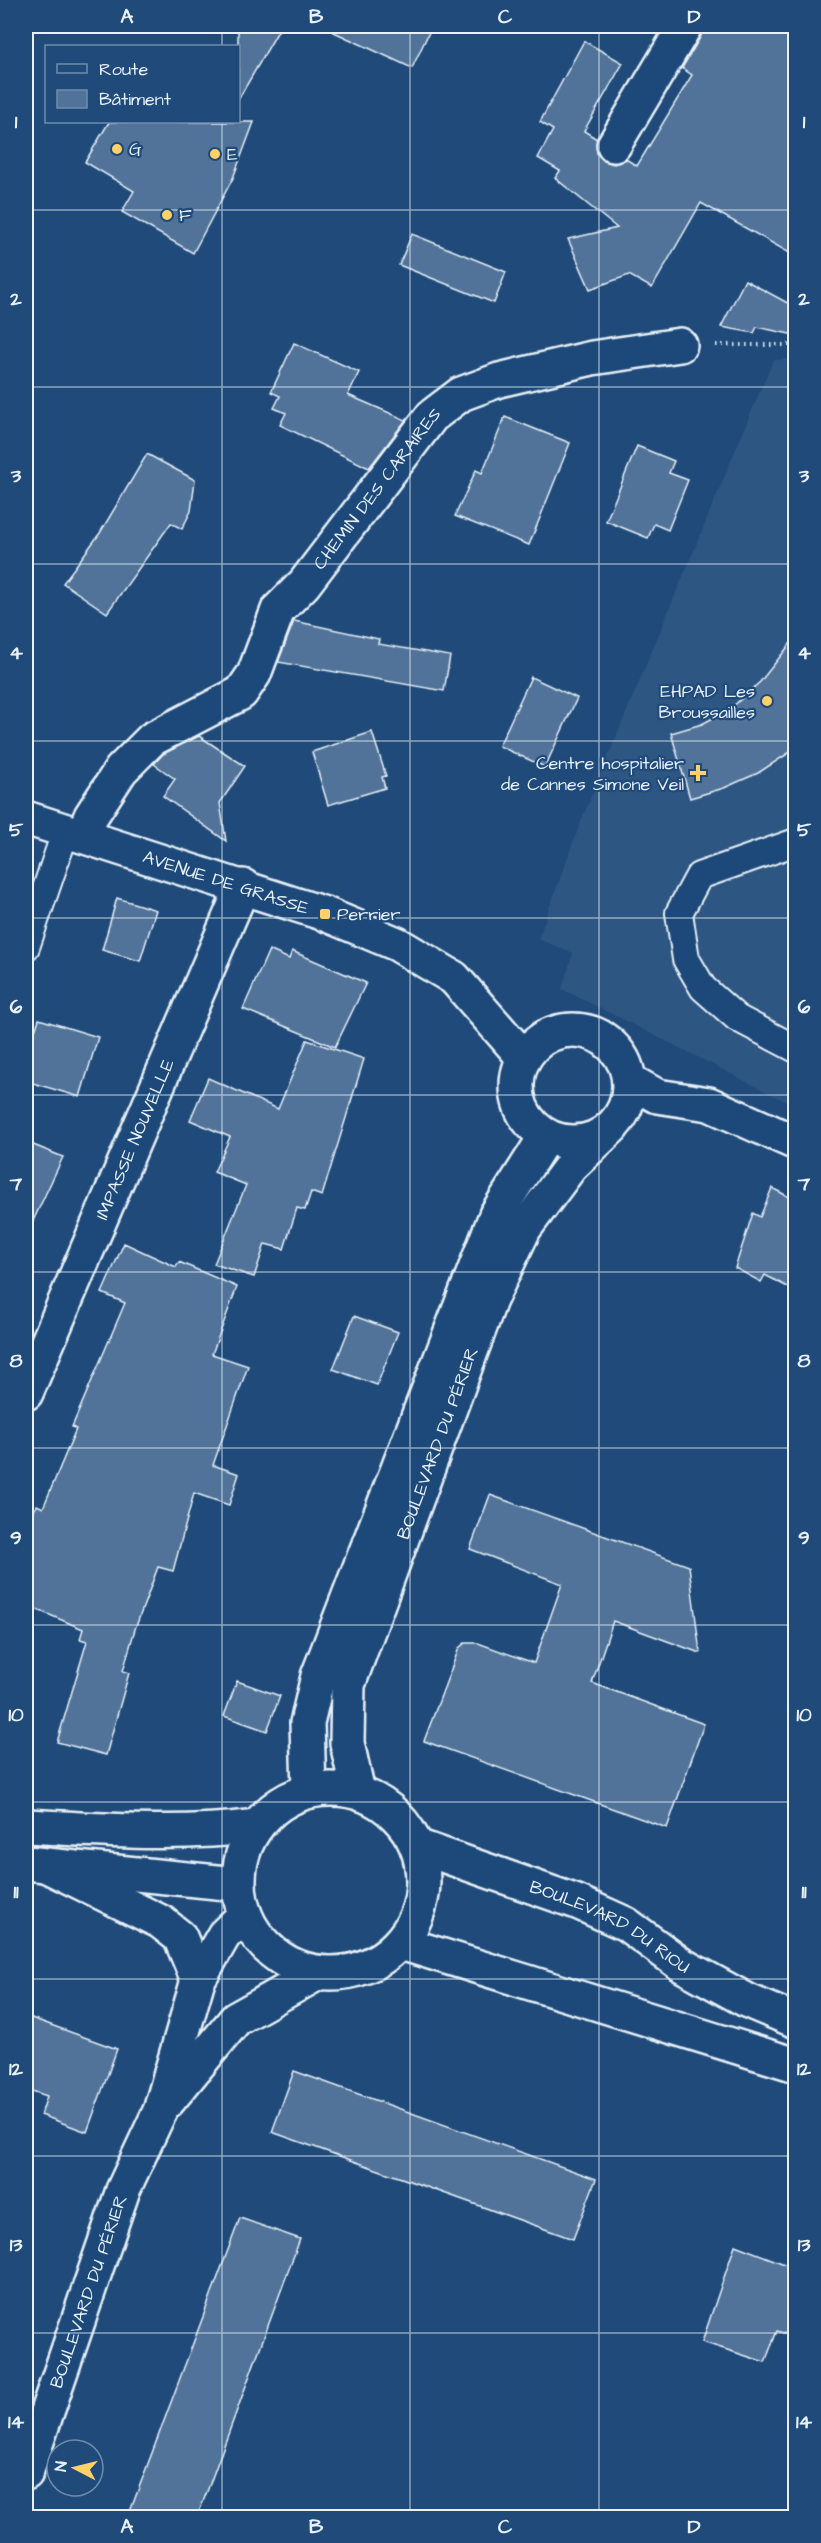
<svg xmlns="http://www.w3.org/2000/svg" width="821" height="2543" viewBox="0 0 821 2543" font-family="'Architects Daughter',sans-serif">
<rect width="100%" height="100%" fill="#1f4a7a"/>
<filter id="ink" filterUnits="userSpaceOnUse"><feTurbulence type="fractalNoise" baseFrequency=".0167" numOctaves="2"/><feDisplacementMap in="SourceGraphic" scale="12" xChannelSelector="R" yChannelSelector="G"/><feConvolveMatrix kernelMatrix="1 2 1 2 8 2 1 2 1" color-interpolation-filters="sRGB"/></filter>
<g filter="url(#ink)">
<polygon fill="#2e5683" points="795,359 795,1106 562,989 573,953 538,939 579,826 773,360"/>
<g fill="#517399" stroke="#e8f1f8" stroke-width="1.5">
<polygon points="238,26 281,26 238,100"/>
<polygon points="321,26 432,26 412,68"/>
<polygon points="704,26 795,26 795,256 701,203 652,288 629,275 590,289 568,239 617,228 555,178 560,171 538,158 553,130 540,122 584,41 623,63 584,131 597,139 597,154 604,161 614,164 626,159 637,166 692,75 682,68 701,36"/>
<polygon points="109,122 254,122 233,178 193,253 122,212 134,191 85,162"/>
<polygon points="412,234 506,272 494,303 399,265"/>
<polygon points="745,280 795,307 795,335 757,327 754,333 721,327"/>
<polygon points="294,343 359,372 348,395 406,420 369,468 280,425 286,413 274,408 280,396 271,392"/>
<polygon points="505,417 570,443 529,545 455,516 476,470 482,473"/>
<polygon points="637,446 674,461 669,473 688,480 668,530 654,524 648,538 606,521"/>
<polygon points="147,454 195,480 191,511 182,529 171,523 107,613 63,583 100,533"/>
<polygon points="294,621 379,639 378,644 450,656 444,691 278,662"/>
<polygon points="795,638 795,749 758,773 724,788 690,798 671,733 702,724 730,709 760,682"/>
<polygon points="531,677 577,698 545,767 499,746"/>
<polygon points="372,732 386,776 382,777 385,788 328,805 312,752"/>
<polygon points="199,736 245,766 220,803 226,841 163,796 175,779 154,764 163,754"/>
<polygon points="117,898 156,910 140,961 102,950"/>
<polygon points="269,950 289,959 292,951 366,983 335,1047 243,1009"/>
<polygon points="39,1019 98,1037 80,1097 26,1081 26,1059"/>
<polygon points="307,1040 364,1059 322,1196 311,1192 305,1210 297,1208 284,1249 265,1244 254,1277 214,1264 246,1185 214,1172 230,1137 190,1120 208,1078 278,1109"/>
<polygon points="26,1142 63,1157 26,1236"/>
<polygon points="772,1188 795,1200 795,1291 765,1275 761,1282 735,1268 753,1213 760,1217"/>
<polygon points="124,1243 176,1267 179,1262 237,1287 212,1354 248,1366 213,1465 239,1474 229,1505 194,1493 173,1571 158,1567 135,1629 123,1671 129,1673 106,1755 57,1742 87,1641 80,1639 83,1629 26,1605 26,1529 37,1505 43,1508 76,1429 72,1427 125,1303 102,1293"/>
<polygon points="354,1316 398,1332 377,1385 333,1369"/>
<polygon points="490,1495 689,1566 700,1653 613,1621 592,1683 704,1724 667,1828 424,1741 459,1648 465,1643 478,1643 534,1663 562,1584 470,1549"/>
<polygon points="237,1681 280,1696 267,1731 224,1716"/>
<polygon points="26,2016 117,2049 87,2132 41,2115 47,2096 26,2089"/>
<polygon points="294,2071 596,2179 573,2239 272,2132"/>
<polygon points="240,2218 300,2239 208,2489 197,2517 128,2517"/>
<polygon points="735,2245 795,2268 795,2337 777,2331 765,2362 702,2342"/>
</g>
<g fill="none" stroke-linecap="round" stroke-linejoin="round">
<defs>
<g id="service">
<polyline points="796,842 699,876 679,913 686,959 703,988 737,1018 796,1049"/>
<polyline points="26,947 66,830"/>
</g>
<g id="minor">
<polyline points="614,145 685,26"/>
<path id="s1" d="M83 835 91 816 121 770 152 739 241 693 254 674 278 610 304 584 432 416 461 394 499 380 592 358 680 345"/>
<path id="s2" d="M26 1393 243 886"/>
<polyline points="309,1791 307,1723 318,1676 496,1215 546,1136"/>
<path id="s3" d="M358 1792 347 1743 348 1685 490 1300 524 1229 571 1166 612 1127"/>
<polyline points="47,1866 161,1922 180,1937 198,1980"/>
<polyline points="168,2101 236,2019 318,1973"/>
<path id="s4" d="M26 2473 123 2190 160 2111 198 1980 224 1935 245 1915"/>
</g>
<g id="tertiary">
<path id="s5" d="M26 818 325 914 397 944 454 978 524 1058"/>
<circle cx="573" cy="1086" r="56"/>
<polyline points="630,1081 657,1096 709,1104 796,1143"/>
</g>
<g id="secondary">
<circle cx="331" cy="1881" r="92"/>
<path d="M26 1826C103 1830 179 1836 256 1826"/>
<path id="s6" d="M417 1846 577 1902 626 1924 682 1965 748 2001 796 2021"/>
<polyline points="26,1863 237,1884"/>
<polyline points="401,1943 796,2065"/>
</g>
</defs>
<use href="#service" stroke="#e8f1f8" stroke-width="30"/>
<use href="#minor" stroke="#e8f1f8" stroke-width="38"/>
<use href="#tertiary" stroke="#e8f1f8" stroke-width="38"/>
<use href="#secondary" stroke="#e8f1f8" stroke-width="38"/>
<polyline stroke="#e8f1f8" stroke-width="4" stroke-dasharray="1.5 4.5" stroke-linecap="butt" points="716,345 796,345"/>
<use href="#service" stroke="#1f4a7a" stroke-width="26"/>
<use href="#minor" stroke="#1f4a7a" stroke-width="33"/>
<use href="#tertiary" stroke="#1f4a7a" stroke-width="33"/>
<use href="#secondary" stroke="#1f4a7a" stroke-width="33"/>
</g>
</g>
<path fill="none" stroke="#e8f1f8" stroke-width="1.5" stroke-opacity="0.55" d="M222 26V46M410 26V2518M599 26V2518M222 122V2518M26 210H796M26 387H796M26 564H796M26 741H796M26 918H796M26 1095H796M26 1272H796M26 1448H796M26 1625H796M26 1802H796M26 1979H796M26 2156H796M26 2333H796"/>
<g fill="#ffd166" stroke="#1f4a7a" stroke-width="2">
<circle cx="117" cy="149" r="6"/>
<circle cx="215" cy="154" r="6"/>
<circle cx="167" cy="215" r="6"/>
<circle cx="767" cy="701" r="6"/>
<path d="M695 764h6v6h6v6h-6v6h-6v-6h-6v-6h6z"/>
<rect x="319" y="908" width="12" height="12" rx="3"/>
</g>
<g text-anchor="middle" stroke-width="4.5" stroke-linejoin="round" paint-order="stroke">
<g font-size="18" fill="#e8f1f8" stroke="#1f4a7a" text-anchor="start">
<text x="129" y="155">G</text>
<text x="227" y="160">E</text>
<text x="179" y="221">F</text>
<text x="755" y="697" text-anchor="end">EHPAD Les<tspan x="755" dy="21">Broussailles</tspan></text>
<text x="684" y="769" text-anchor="end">Centre hospitalier<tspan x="684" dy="21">de Cannes Simone Veil</tspan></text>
<text x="337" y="920">Perrier</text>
</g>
<g font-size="18" fill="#e8f1f8" stroke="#1f4a7a">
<text dy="6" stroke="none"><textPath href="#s1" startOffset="468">CHEMIN DES CARAIRES</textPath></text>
<text dy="6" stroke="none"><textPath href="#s5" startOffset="210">AVENUE DE GRASSE</textPath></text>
<text dy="6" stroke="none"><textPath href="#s2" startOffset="276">IMPASSE NOUVELLE</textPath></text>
<text dy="6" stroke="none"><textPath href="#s3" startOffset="366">BOULEVARD DU PÉRIER</textPath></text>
<text dy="6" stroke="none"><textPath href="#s6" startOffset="210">BOULEVARD DU RIOU</textPath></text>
<text dy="6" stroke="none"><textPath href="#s4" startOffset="192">BOULEVARD DU PÉRIER</textPath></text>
</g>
</g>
<rect width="821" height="2543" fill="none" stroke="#1f4a7a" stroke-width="66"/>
<rect x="45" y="45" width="195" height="78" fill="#1f4a7a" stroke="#6f8dac" stroke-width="1.5"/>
<rect x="57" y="64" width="30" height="9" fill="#1f4a7a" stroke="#6f8dac" stroke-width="1.5"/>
<text x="99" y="75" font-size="18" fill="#e8f1f8">Route</text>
<rect x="57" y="90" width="30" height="18" fill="#517399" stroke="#6f8dac" stroke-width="1.5"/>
<text x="99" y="105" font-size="18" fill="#e8f1f8">Bâtiment</text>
<g transform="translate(75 2468) rotate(277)"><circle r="28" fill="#1f4a7a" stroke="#6f8dac" stroke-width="1.5"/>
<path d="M0-4.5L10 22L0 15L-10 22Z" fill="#ffd166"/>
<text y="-9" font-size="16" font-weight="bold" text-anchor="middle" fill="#e8f1f8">N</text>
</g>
<rect x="33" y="33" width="755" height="2477" fill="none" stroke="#e8f1f8" stroke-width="2"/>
<g font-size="20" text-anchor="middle" font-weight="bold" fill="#e8f1f8">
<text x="127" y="23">A</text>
<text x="316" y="23">B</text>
<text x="505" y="23">C</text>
<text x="694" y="23">D</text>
<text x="16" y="128">1</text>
<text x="804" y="128">1</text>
<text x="16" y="305">2</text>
<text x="804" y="305">2</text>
<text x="16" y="482">3</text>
<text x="804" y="482">3</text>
<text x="16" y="659">4</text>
<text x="804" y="659">4</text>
<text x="16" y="836">5</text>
<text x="804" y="836">5</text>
<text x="16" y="1013">6</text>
<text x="804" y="1013">6</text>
<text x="16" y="1190">7</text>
<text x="804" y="1190">7</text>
<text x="16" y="1367">8</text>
<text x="804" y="1367">8</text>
<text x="16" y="1544">9</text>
<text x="804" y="1544">9</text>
<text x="16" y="1721">10</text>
<text x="804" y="1721">10</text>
<text x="16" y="1898">11</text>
<text x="804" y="1898">11</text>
<text x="16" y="2075">12</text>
<text x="804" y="2075">12</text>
<text x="16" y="2251">13</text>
<text x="804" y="2251">13</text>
<text x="16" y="2428">14</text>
<text x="804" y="2428">14</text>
<text x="127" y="2533">A</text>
<text x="316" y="2533">B</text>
<text x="505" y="2533">C</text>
<text x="694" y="2533">D</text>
</g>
</svg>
